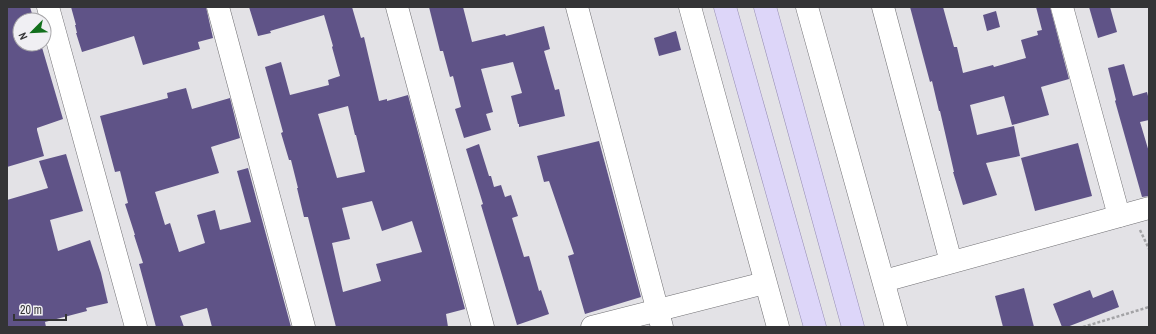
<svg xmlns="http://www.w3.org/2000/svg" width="1156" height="334" viewBox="0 0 1156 334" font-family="'Archivo Narrow',sans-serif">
<rect width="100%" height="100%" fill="#e3e2e6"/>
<g fill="#5f5387" fill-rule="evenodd">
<polygon points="7,7 30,7 34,20 20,20 20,44 41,44 63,119 37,128 37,130 44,156 7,167"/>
<polygon points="71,7 206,7 213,38 198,42 200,49 143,65 134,36 82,52 76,33 77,33 75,25 76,25"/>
<path d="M249 7H352L361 38 364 37 379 101 387 99V101L408 95 465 309 446 314 448 327H336L308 217H304L297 188H298L291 160H289L281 133 283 132 265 67 281 62 290 95 329 85 328 80 340 76 332 47 333 46 324 15 270 31 271 33 258 36ZM348 106 355 135H356L365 172 337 178 318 114ZM372 201 382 231 412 221 422 252 376 264 381 281 343 292 332 243 350 239 342 208Z"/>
<polygon points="429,7 463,7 472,42 505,34 506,36 544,26 550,49 544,51 555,90 559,89 565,116 519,127 519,124 518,124 511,96 522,93 513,62 481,69 493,112 486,114 491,130 464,138 455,109 461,107 453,76 450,77 443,51 440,51"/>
<polygon points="910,7 943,7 954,47 957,47 963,73 993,65 994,67 1026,58 1021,40 1038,35 1037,31 1042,30 1036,7 1050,7 1069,79 1041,87 1049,115 1012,125 1004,96 970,105 977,135 1014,126 1020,156 986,163 997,195 963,205 953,172 954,172 940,111 939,111 932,81 930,82"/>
<polygon points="1089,7 1110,7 1117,32 1098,38"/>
<polygon points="996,11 1000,27 987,31 983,15"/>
<polygon points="676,31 681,50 659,56 654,38"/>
<polygon points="1124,64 1133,96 1147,92 1149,100 1149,120 1140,122 1149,152 1149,196 1142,197 1115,101 1116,100 1108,68"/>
<polygon points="186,88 192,109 230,98 240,138 211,147 219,173 155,192 165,225 170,223 179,252 205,243 197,215 215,210 220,230 251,222 237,171 248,168 291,327 212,327 207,308 180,316 184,327 156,327 139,264 143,263 134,235 135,235 125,204 128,203 120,171 115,172 100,116 168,98 167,93"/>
<polygon points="599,141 641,297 585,314 568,256 574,254 549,181 544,182 537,156"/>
<polygon points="1078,143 1092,196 1035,211 1021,158"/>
<polygon points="479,144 489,176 491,176 494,187 501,185 505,197 511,195 518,216 512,218 524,257 529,256 539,291 541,290 549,314 517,325 481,205 483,204 466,149"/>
<polygon points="66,154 83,211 50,220 58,251 90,240 101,273 108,303 86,308 87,311 45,322 46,327 7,327 7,200 48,188 39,161"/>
<polygon points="1024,288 1034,327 1003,327 995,296"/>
<polygon points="1090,290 1093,298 1113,290 1119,307 1067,327 1062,327 1053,304"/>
</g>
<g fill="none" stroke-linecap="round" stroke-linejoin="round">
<defs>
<g id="minor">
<polyline points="48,7 136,327"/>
<polyline points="218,7 304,327"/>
<polyline points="397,7 483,327"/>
<polyline points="577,7 662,327"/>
<polyline points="690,7 778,327"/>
<polyline points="807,7 896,327"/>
<polyline points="883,7 951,262"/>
<polyline points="1062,7 1119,216"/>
<polyline points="884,281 1149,208"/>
<polyline points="592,327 765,283"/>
</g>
<g id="major">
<polyline points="725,7 815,327"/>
<polyline points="765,7 853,327"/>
</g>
</defs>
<use href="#minor" stroke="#717074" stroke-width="23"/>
<use href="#major" stroke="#948bb2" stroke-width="23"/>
<g stroke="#a3a3a6" stroke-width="2.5" stroke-dasharray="3 2" stroke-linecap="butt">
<polyline points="1140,230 1149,249"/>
<polyline points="1083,327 1149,307"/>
</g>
<use href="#minor" stroke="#fff" stroke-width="22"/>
<use href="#major" stroke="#ddd6f9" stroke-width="22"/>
</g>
<rect width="1156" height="334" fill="none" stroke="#343436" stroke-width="16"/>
<g transform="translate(32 32) rotate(246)"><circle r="19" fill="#f0eff3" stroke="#a5a4a7"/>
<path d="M0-3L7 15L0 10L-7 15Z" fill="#126f1c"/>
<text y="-6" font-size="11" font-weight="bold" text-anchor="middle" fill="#343436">N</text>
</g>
<path d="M14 314v6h52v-6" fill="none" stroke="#343436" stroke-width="2"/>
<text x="20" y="314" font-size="12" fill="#343436" stroke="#f0eff3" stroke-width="3" paint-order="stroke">20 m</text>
</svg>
